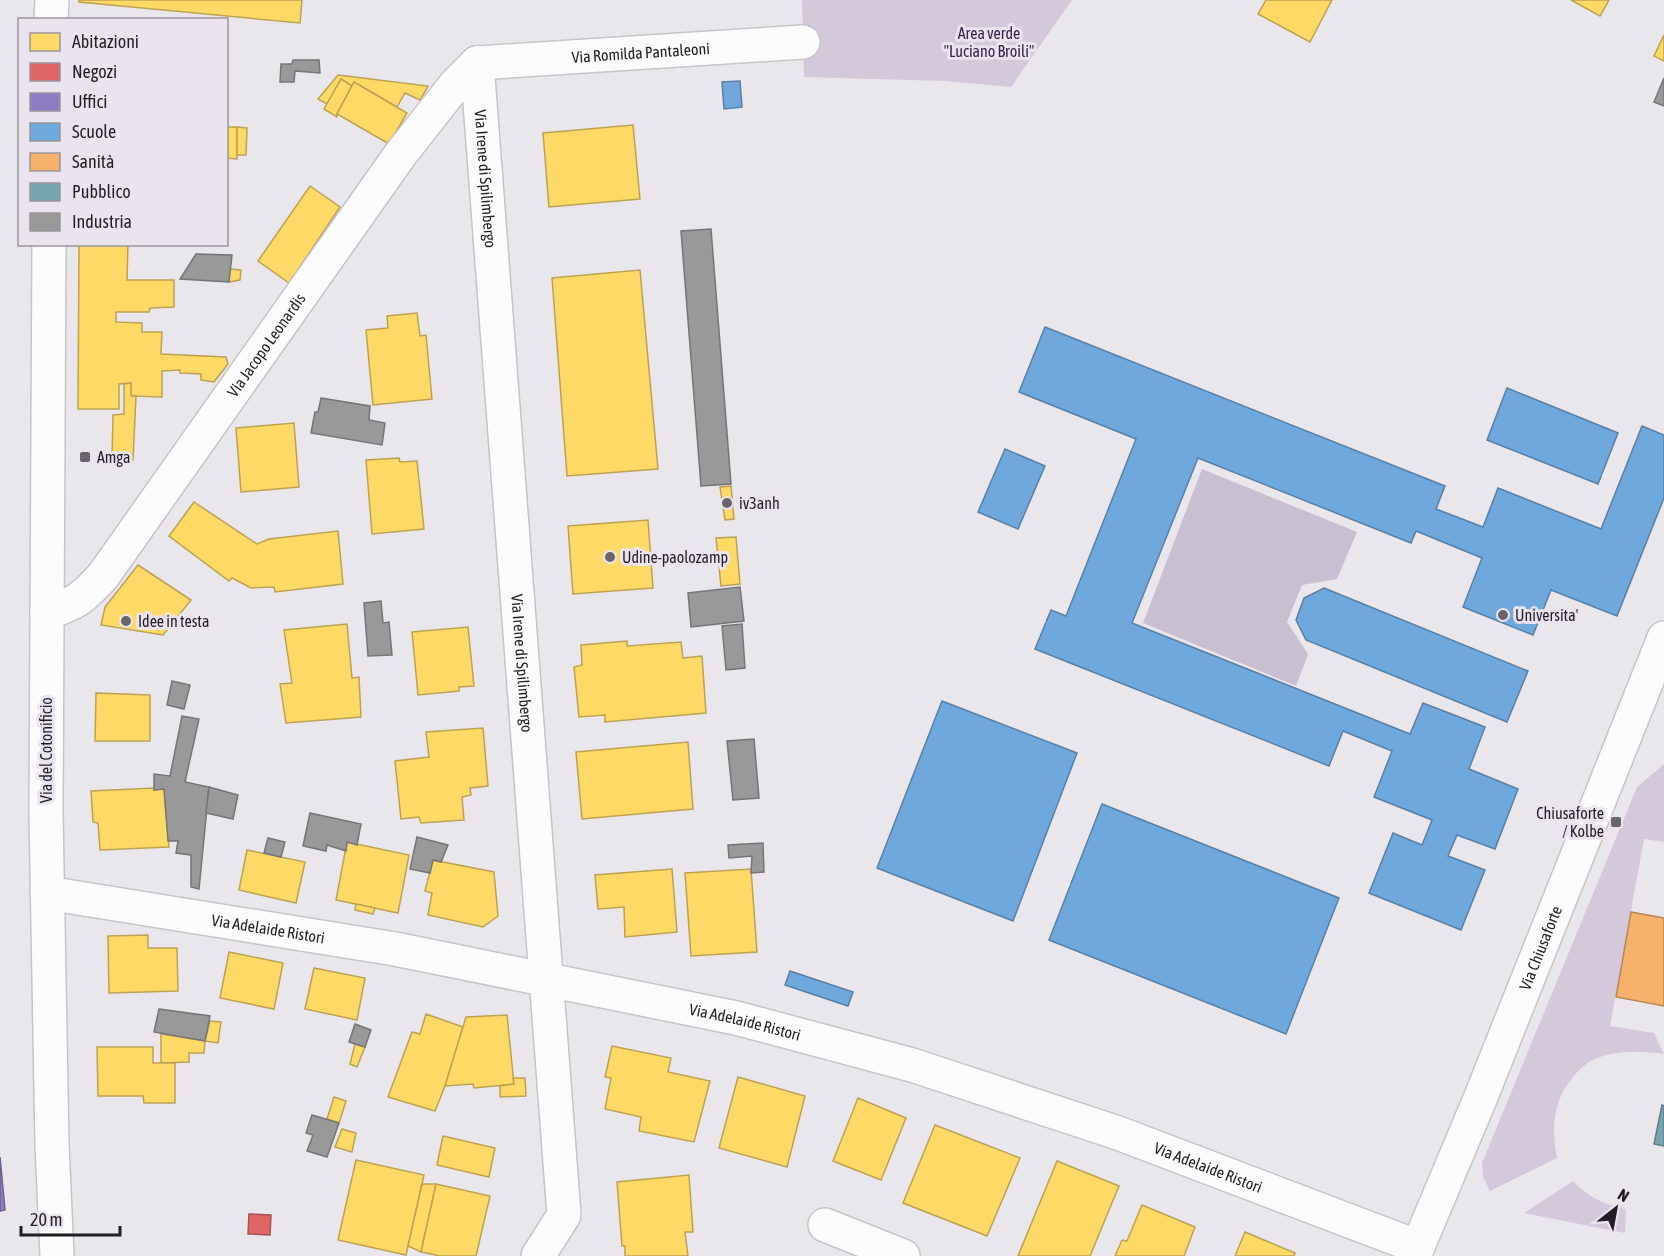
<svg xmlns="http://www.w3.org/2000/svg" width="1664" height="1256" viewBox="0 0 1664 1256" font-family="'Asap Condensed',sans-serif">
<rect width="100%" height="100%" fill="#eae7ec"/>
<g fill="#d3c9da">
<polygon points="802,0 1072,0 1011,87 945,81 804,77"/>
<path d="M1664 764V842L1644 839 1610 1026 1654 1033 1664 1054C1642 1051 1621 1050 1600 1057 1589 1060 1581 1068 1574 1076 1553 1100 1551 1127 1557 1158L1490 1191 1483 1177 1482 1163 1637 787Z"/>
<path d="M1573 1181C1588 1197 1604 1205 1626 1209L1625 1233 1524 1213Z"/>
</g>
<polygon fill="#c8bfd0" points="1202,469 1357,532 1337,579 1302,585 1287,622 1308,654 1296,686 1143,623"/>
<g fill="#ffd966" stroke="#bca152" stroke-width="1.5">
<polygon points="79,0 302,0 300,23 79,2"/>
<polygon points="1266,0 1332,0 1310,42 1258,14"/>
<polygon points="1571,0 1609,0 1600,16"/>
<polygon points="1664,35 1664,61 1654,56"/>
<polygon points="338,75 428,86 420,100 405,93 397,107 354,82 352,86 341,79 327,104 318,99"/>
<polygon points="341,79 352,86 337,114 337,117 324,109"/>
<polygon points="354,82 407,113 389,144 337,114"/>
<polygon points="633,125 640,199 549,207 543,133"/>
<polygon points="226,127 237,127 237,159 226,158"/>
<polygon points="237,127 247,128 246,155 237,155"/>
<polygon points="310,186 340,207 289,283 258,261"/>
<polygon points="79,244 128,245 127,280 174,280 174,307 150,308 149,312 116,312 116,322 142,323 142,332 162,332 161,354 226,357 228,364 214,382 201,380 201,374 180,373 180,370 162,371 162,397 131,396 131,383 119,384 119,409 78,409"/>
<polygon points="230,269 241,270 240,280 229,282"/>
<polygon points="640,270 658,469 567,476 552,278"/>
<polygon points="417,313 420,336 426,335 432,399 373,405 366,330 388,328 387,316"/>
<polygon points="131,383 131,396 136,396 133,460 112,459 113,415 124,414 124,384"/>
<polygon points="294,423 299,487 241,492 236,428"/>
<polygon points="399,458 400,462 417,461 424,529 372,534 366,460"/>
<polygon points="731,486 734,519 725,520 720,487"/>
<polygon points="194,502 257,544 269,539 338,531 343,584 275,592 274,587 251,588 232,578 229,581 169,536"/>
<polygon points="648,520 653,588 573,594 568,526"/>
<polygon points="736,537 740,584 721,586 716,538"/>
<polygon points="138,565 191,600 163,635 101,625 105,607"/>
<polygon points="347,624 352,678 359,677 361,717 286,723 280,684 292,683 284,630"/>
<polygon points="468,627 474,686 459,687 459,691 418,695 412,632"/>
<polygon points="627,641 627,646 681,642 683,658 702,656 706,713 605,722 605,715 579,717 574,667 582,665 581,645"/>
<polygon points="96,693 150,695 150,741 95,741"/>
<polygon points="483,728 488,786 470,788 471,795 462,797 464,820 421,823 419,817 401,819 395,761 429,757 426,732"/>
<polygon points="688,742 693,809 582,819 576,752"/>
<polygon points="154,788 154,790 164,789 169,847 100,850 98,823 93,822 91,791"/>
<polygon points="347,842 409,855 398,913 336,900"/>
<polygon points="247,850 305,862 296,903 239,890"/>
<polygon points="433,860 494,872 498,916 483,927 428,915 432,893 425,891"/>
<polygon points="672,869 677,932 625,937 624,907 598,909 595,875"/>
<polygon points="751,869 757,952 691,956 685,873"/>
<polygon points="356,904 375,908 373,914 355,910"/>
<polygon points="148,935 148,948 177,948 178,991 109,993 108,936"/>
<polygon points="229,952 283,963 274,1009 220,998"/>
<polygon points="314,968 365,978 357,1020 305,1009"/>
<polygon points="426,1014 463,1027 445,1086 435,1111 388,1097 412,1032 420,1034"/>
<polygon points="507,1015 514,1084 474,1088 473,1084 445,1086 466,1017"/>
<polygon points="210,1021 221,1022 218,1043 205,1041"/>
<polygon points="161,1034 205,1041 204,1053 189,1053 189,1062 161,1063"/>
<polygon points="355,1044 365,1047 357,1067 350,1064"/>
<polygon points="612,1046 671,1058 668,1072 710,1081 694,1142 639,1131 641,1117 605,1109 611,1078 605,1077"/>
<polygon points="97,1047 153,1047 153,1063 175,1063 175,1103 144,1103 143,1096 98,1096"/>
<polygon points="738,1077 805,1096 787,1167 719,1148"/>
<polygon points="513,1078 525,1078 526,1096 500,1097 500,1086 514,1084"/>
<polygon points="334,1097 346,1101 339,1123 327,1119"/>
<polygon points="858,1098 906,1118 881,1180 833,1161"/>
<polygon points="935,1125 1020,1158 987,1236 903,1203"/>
<polygon points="342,1129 356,1133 352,1152 335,1147"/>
<polygon points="443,1136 495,1148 489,1177 437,1165"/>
<polygon points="356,1160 424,1175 406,1255 338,1240"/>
<polygon points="1057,1161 1119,1186 1090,1256 1018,1256"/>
<polygon points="689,1175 693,1232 685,1232 688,1256 625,1256 625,1246 622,1246 617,1182"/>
<polygon points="422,1184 436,1184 421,1252 408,1246"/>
<polygon points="436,1184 490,1196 476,1256 440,1256 421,1252"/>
<polygon points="1142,1205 1195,1227 1184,1256 1115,1256 1122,1240 1127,1241"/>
<polygon points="1245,1232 1295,1253 1294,1256 1235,1256"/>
</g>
<polygon fill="#e06666" stroke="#a75152" stroke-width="1.5" points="249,1214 271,1215 270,1235 248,1234"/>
<polygon fill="#8e7cc3" stroke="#6d6093" stroke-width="1.5" points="0,1157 5,1210 0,1211"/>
<g fill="#6fa8dc" stroke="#587fa4" stroke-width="1.5">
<polygon points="740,81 742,107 724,109 722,82"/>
<polygon points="1045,327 1445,486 1436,509 1483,527 1498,488 1601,529 1642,426 1664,435 1664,498 1617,616 1551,590 1533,635 1463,607 1482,558 1416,531 1411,543 1198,458 1132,623 1410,734 1423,703 1485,727 1469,769 1518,789 1495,849 1457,835 1448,856 1485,870 1461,930 1369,893 1393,833 1422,845 1432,820 1374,797 1392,751 1343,731 1329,766 1035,649 1051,610 1066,616 1136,439 1019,392"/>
<polygon points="1507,388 1618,433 1598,484 1487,440"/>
<polygon points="1005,449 1045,466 1018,529 978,512"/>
<polygon points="1324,588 1528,671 1507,722 1306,640 1296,620 1304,598"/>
<polygon points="942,701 1077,753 1013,921 877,868"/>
<polygon points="1102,804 1339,898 1286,1034 1049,940"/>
<polygon points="790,971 853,992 848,1006 785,985"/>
</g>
<polygon fill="#f6b26b" stroke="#b68655" stroke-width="1.5" points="1631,912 1664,918 1664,1006 1616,997"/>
<polygon fill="#76a5af" stroke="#5c7d85" stroke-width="1.5" points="1662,1105 1664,1106 1664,1146 1654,1144"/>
<g fill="#999" stroke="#757476" stroke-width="1.5">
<polygon points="293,60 319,60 320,73 295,71 294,82 280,82 281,64 292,64"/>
<polygon points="1664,78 1664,106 1654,102"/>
<polygon points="711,229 731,484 701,486 681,231"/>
<polygon points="196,254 232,255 229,282 180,279"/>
<polygon points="321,398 370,406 369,420 385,423 382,445 311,433 315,412 318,412"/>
<polygon points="740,587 744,621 691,627 688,593"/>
<polygon points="381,601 383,623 389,622 392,655 368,656 364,603"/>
<polygon points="742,624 745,668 726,670 722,626"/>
<polygon points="172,681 190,685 184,709 167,705"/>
<polygon points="182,716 199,719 185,782 209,787 199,889 191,887 191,855 176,853 178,841 168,841 164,789 154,790 154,774 170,776"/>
<polygon points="754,739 759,798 733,800 727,741"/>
<polygon points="209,787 238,795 233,819 206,813"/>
<polygon points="310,813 361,824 357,845 347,842 346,851 327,845 326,851 303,846"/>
<polygon points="417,837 448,845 441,862 433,860 430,873 410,869"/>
<polygon points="268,838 285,842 281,857 264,853"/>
<polygon points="763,843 764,872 751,873 752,856 729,858 728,845"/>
<polygon points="159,1009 210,1016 205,1041 154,1032"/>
<polygon points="355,1024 371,1030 365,1047 349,1042"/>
<polygon points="312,1115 339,1123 327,1157 307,1151 313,1135 306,1133"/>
</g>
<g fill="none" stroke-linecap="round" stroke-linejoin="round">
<defs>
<g id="minor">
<path id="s1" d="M477 63 564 1215 538 1256"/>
<path id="s2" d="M477 63 803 42"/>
<path id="s3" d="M47 613C76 603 82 599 103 576L400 155 455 85 477 63"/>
<path id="s4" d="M47 893 395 949 736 1018 912 1065 1118 1133 1418 1247"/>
<polyline points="825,1225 903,1256"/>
</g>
<g id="tertiary">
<path id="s5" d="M1414 1256 1480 1099 1664 638"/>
</g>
<g id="secondary">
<polyline points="51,20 52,0"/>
<polyline points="49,244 46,812 52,1145 57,1256"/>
</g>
</defs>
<use href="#minor" stroke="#c6c4c7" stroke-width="36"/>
<use href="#tertiary" stroke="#c6c4c7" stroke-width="36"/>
<use href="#secondary" stroke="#c6c4c7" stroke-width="36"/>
<use href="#minor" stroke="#fcfbfc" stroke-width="33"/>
<use href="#tertiary" stroke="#fcfbfc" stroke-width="33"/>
<use href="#secondary" stroke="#fcfbfc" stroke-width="33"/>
</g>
<g fill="#676569" stroke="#eae4ef" stroke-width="2">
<rect x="79" y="451" width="12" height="12" rx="3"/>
<circle cx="727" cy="503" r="6"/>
<circle cx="610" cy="557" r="6"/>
<circle cx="1503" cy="615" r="6"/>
<circle cx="126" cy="621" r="6"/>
<rect x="1610" y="816" width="12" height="12" rx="3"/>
</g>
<g text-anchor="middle" stroke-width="6" stroke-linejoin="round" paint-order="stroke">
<g font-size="16" fill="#382148" stroke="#eae4ef">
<text x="989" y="39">Area verde<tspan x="989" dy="18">"Luciano Broili"</tspan></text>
</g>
<g font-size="16" fill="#211f23" stroke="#eae4ef">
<text dy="6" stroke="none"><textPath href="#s2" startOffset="164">Via Romilda Pantaleoni</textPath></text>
<text dy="6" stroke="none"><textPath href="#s1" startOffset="116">Via Irene di Spilimbergo</textPath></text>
<text dy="6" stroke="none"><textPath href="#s3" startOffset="351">Via Jacopo Leonardis</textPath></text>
<text dy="6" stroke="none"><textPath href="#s1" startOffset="602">Via Irene di Spilimbergo</textPath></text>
<text transform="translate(46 750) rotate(-90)" y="6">Via del Cotonificio</text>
<text dy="6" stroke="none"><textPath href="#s4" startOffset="224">Via Adelaide Ristori</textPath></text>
<text dy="6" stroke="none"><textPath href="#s5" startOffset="333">Via Chiusaforte</textPath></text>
<text dy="6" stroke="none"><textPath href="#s4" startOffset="710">Via Adelaide Ristori</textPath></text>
<text dy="6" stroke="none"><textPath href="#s4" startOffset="1196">Via Adelaide Ristori</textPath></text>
</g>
<g font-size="16" fill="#211f23" stroke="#eae4ef" text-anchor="start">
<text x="97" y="463">Amga</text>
<text x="739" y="509">iv3anh</text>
<text x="622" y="563">Udine-paolozamp</text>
<text x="1515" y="621">Universita'</text>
<text x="138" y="627">Idee in testa</text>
<text x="1604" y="819" text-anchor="end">Chiusaforte<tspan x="1604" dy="18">/ Kolbe</tspan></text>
</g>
</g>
<rect x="18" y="18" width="210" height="228" fill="#eae4ef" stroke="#9a959d" stroke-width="1.5"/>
<rect x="30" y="33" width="30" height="18" fill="#ffd966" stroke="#9a959d" stroke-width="1.5"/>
<text x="72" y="48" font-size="18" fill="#211f23">Abitazioni</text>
<rect x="30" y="63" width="30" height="18" fill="#e06666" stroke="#9a959d" stroke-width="1.5"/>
<text x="72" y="78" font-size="18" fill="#211f23">Negozi</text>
<rect x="30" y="93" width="30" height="18" fill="#8e7cc3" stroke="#9a959d" stroke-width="1.5"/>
<text x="72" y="108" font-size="18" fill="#211f23">Uffici</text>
<rect x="30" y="123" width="30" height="18" fill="#6fa8dc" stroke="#9a959d" stroke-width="1.5"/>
<text x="72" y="138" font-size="18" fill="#211f23">Scuole</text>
<rect x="30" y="153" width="30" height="18" fill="#f6b26b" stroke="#9a959d" stroke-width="1.5"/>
<text x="72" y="168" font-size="18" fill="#211f23">Sanità</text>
<rect x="30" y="183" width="30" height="18" fill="#76a5af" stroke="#9a959d" stroke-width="1.5"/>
<text x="72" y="198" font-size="18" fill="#211f23">Pubblico</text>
<rect x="30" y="213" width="30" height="18" fill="#999999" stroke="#9a959d" stroke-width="1.5"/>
<text x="72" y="228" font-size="18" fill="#211f23">Industria</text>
<g transform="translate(1616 1208) rotate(31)" stroke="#eae4ef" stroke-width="4.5" paint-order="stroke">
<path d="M0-4.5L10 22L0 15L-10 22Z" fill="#211f23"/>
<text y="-9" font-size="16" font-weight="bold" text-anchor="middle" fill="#211f23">N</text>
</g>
<path d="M21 1226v9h99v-9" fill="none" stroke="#211f23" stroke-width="3"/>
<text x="30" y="1226" font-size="18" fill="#211f23" stroke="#eae4ef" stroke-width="4.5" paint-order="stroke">20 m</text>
</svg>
